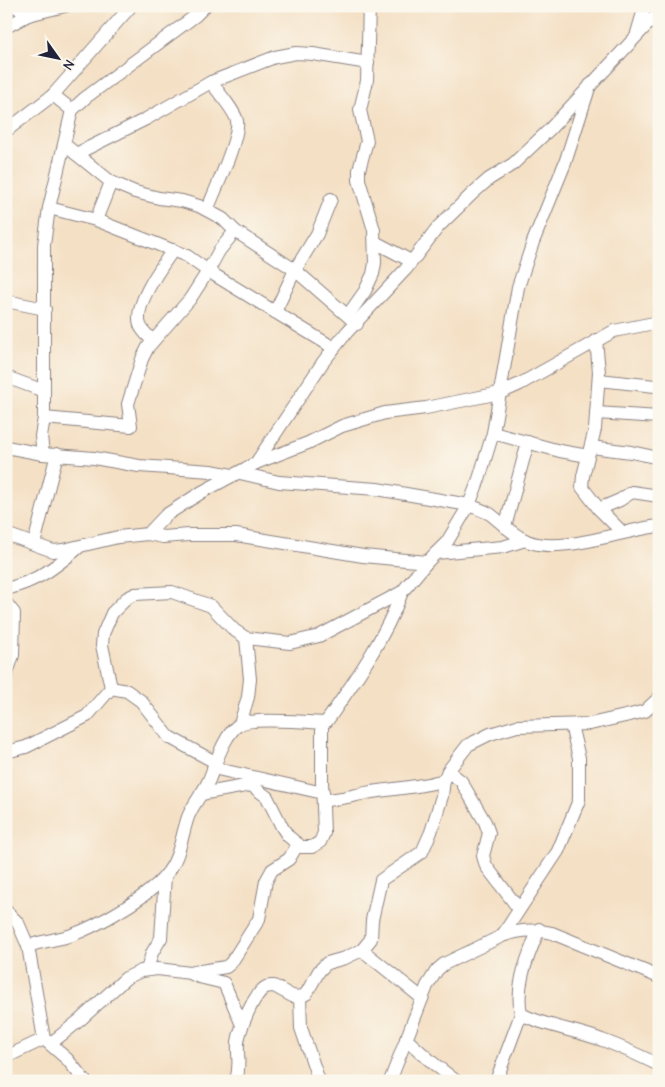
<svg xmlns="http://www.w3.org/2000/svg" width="665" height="1087" viewBox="0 0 665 1087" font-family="'Comic Neue',sans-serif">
<rect width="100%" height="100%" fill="#fbf7ec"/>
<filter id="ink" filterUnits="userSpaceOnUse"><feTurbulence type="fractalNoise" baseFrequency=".02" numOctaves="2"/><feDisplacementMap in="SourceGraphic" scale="10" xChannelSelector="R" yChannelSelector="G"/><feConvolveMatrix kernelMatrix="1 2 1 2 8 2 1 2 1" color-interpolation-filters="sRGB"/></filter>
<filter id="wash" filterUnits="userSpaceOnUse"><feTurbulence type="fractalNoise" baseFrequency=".0096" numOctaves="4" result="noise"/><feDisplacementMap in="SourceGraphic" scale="20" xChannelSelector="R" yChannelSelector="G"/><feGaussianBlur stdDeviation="1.12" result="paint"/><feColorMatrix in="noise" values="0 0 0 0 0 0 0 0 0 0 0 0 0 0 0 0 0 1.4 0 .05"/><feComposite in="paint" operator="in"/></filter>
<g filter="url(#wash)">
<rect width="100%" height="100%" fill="#f4e0c5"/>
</g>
<g filter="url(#ink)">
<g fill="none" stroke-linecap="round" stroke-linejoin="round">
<defs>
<g id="minor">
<polyline points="15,6 28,15"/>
<polyline points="6,27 28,15 65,6"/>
<polyline points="637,33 645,6"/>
<path d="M590 85 565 163 533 242 518 287 493 433 479 479 469 505C476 508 483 510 490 514 502 523 513 535 527 541 562 555 621 530 659 526"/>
<polyline points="53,95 72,110"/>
<polyline points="6,131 53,95 131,6"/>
<polyline points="65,145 111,182 135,192 159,198 182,201 199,206 223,219 235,231 295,270 357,324"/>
<polyline points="76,154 146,119 211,82 275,57 296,53 313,54 368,63"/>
<polyline points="49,208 96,220 187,256 208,271 334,348"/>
<path d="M207 210C214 193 240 137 237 121 235 111 218 92 211 82"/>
<polyline points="96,220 111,182"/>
<polyline points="375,242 411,261"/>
<polyline points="6,301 45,309"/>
<polyline points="275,312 295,270 317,234 331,199"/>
<polyline points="348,315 365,291 373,274 375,263 374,230 359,180 359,170 367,141 360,110 367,81 369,6"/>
<polyline points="596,340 599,372 595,429 583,476 582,487 599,509 622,532"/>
<path d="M153 341C148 336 142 331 140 325 133 305 162 266 173 250"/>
<polyline points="6,377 44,391"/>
<polyline points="599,380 655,386 659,385"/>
<polyline points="596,413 659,417"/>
<polyline points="44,418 131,426 128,404 142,359 148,347 190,299 208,271 219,251 235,231"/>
<polyline points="493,433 560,451 588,456"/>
<polyline points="6,447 43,454 94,458 139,466 211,471 232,475"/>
<polyline points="591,447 631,452 659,458"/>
<polyline points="43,454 41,436 44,418 44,245 49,208 72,110 85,98 195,16 205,6"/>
<polyline points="256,463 323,362 347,332 406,269 438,227 473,193 489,179 513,164 549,130 659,12"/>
<polyline points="599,509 620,500 632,492 659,496"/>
<polyline points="505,527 528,442"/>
<polyline points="6,534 53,551 63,550 118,537 148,534 163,537 189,535 236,535 363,556 427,562 447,542 469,505 377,489 279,482 240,473"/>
<polyline points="148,534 166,515 202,492 256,463 308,443 342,426 385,413 426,408 500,393 520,384 614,331 659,322"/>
<polyline points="34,544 57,454"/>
<polyline points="436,553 503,547 525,540"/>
<path d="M6 589C38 581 54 568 78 548"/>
<polyline points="6,603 14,613 13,655 6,676"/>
<polyline points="111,688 127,691 141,701 169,737 215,762"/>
<polyline points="240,724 248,697 250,679 246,638"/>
<polyline points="6,752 26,747 87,716 111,688 102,645 103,634 112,613 127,598 135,594 172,592 211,606 234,630 246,638 290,643 319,636 402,592 427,562"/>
<polyline points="213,768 323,793"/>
<polyline points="448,771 461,781 485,822 489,833 483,856 486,866 519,909"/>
<polyline points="201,794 251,785 267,797 282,827 288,836 301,847 312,847 320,842 324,833 322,782 322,723"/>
<path d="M323 800C339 800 351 796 366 793 392 788 419 788 444 780"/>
<polyline points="6,911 18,923 28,946 44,1039 67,1059 85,1081"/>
<path d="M539 929C528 957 515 983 521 1014 547 1027 576 1030 602 1040 622 1047 640 1056 659 1065"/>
<polyline points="502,936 558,851 579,800 579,758 571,725"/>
<path d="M28 946C42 941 57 940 72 935 97 926 148 897 165 876 180 859 181 837 188 817 193 804 203 793 209 780 215 765 225 732 240 724 251 718 309 722 323 723L327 721C355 681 385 638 402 592"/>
<polyline points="362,950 422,998"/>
<polyline points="147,970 152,953 161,938 165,876"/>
<polyline points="194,972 226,967 231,963 259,919 266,881 272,870 289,859 298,844"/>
<polyline points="300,997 301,1028 319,1081"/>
<polyline points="406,1039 433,1063 456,1081"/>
<polyline points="50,1044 80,1020 126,978 141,971 158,969 190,973 199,977 224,983 242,1025"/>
<polyline points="6,1057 44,1039"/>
<path d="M236 1081C241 1064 237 1058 238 1042 240 1028 254 993 266 987 269 986 272 986 274 986L292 996 300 997 306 994 319 971 327 963 345 958 362 950 371 939 372 920 381 880 422 852 431 832 442 796 444 780 448 771 468 745 490 734 517 726 590 724 634 714 645 711 659 698"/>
<path d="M390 1081 427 986 437 970 444 964 502 936C518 930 536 929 552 933L659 977"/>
<polyline points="496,1081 521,1014"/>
</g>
</defs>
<use href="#minor" stroke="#8b8180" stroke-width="14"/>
<use href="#minor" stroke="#fff" stroke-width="12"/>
</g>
</g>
<rect width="665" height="1087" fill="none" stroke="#fbf7ec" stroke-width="25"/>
<g transform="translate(58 58) rotate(123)" stroke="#fbf7ec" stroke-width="4" paint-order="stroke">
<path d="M0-4L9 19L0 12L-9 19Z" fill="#22223b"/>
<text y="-8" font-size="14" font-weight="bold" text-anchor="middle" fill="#22223b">N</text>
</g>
</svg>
